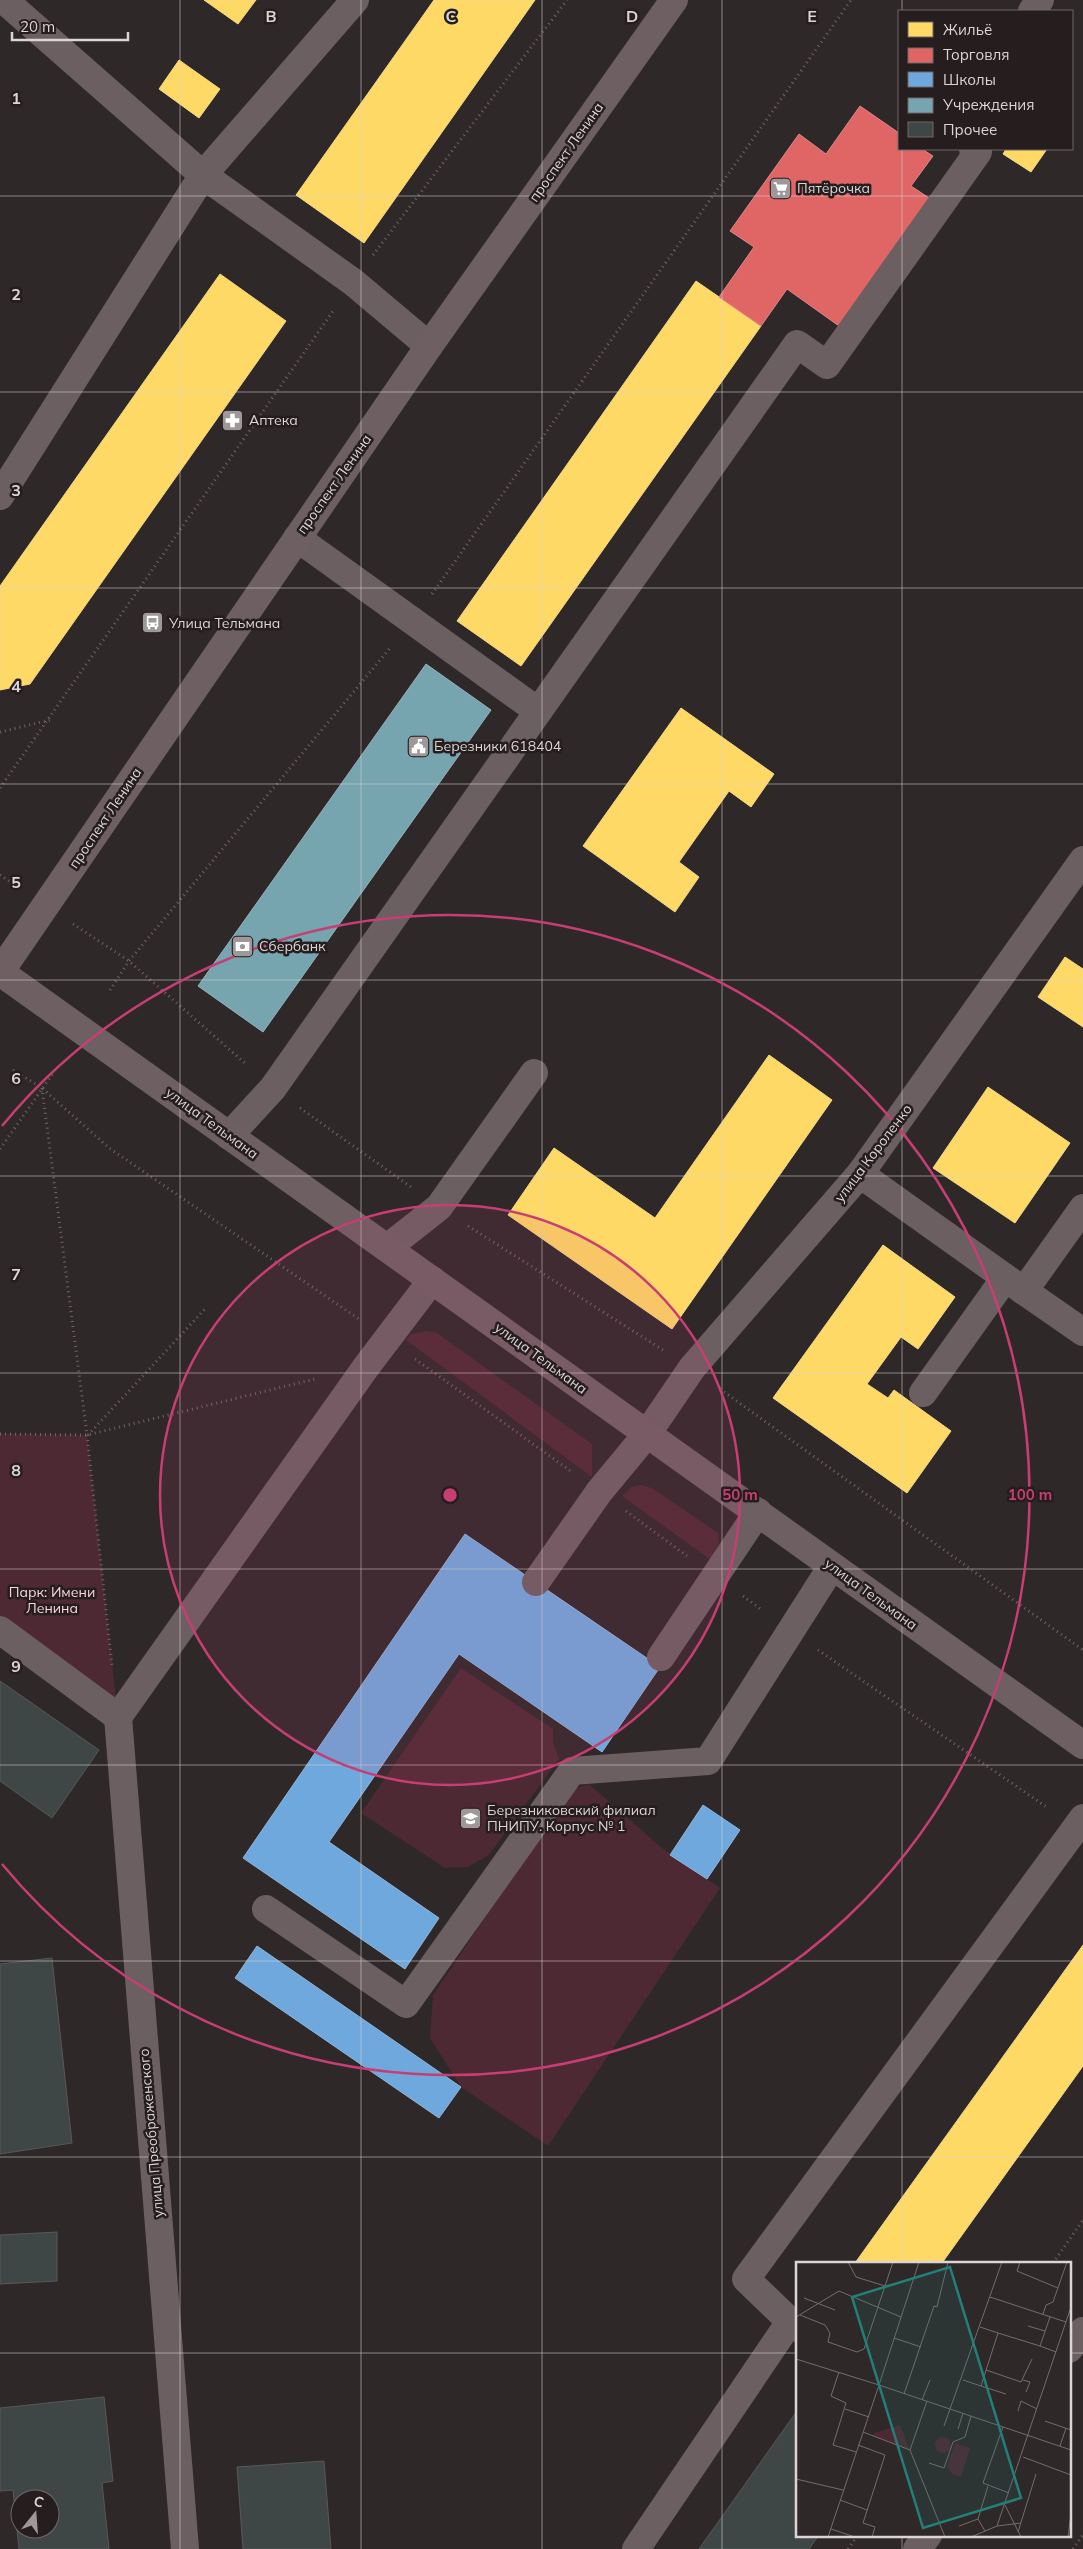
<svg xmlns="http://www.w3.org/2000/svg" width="1083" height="2549" viewBox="0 0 1083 2549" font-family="Mulish,sans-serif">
<rect width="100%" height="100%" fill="#2e2829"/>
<g fill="#4d2933">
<polygon points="426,1331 437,1333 592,1444 592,1477 406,1340 411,1334"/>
<polygon points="0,1434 87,1435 118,1717 0,1630"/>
<polygon points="641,1485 652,1488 718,1533 719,1543 711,1560 622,1496 632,1487"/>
<polygon points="461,1668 553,1729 553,1743 559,1759 489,1855 468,1867 445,1868 361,1813"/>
<polygon points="589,1784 662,1848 720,1888 548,2146 461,2087 430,2038 433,1995 571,1790"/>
</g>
<g fill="#ffd966" stroke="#f4d888">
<polygon points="204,0 256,0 238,24"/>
<polygon points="434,0 535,0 364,243 296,195"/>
<polygon points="179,60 220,89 199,118 159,89"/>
<polygon points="1006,149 1047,149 1031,172 1003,154"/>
<polygon points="220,274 286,321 30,684 0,690 0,586"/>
<polygon points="696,281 761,326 521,666 457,621"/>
<polygon points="681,708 774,774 751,807 729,791 679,862 699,877 675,912 583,846"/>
<polygon points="1065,957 1083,969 1083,1027 1038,997"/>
<polygon points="769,1055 832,1100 672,1329 508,1215 554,1148 655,1218"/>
<polygon points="988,1087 1070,1143 1015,1223 933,1168"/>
<polygon points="883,1245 955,1297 918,1349 901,1337 867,1384 888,1398 894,1390 951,1431 907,1493 773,1398"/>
<polygon points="1083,1945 1083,2066 942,2263 855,2263"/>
</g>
<polygon fill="#e06666" stroke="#de8788" points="860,106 899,133 899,149 922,149 933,156 911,186 929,198 839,326 787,289 761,326 719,297 754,247 730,231 799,134 826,154"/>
<g fill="#6fa8dc" stroke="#8fb6da">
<polygon points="465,1534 660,1667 602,1752 459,1654 329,1842 439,1918 405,1969 243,1858"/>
<polygon points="703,1805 740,1830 707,1879 670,1855"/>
<polygon points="257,1946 461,2087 439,2118 235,1978"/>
</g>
<polygon fill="#76a5af" stroke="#94b3bb" points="426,664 491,710 263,1032 198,986"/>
<g fill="#3f4746" stroke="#585858" fill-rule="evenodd">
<polygon points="0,1681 99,1750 52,1818 0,1781"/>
<polygon points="52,1958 72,2143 0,2154 0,1964"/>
<polygon points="57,2232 57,2281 0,2284 0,2235"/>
<path d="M104 2397 113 2481 102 2483 109 2549H19L13 2490 0 2491V2408ZM20 2499H50V2529H20Z"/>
<polygon points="797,2411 797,2535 819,2535 809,2549 699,2549"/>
<polygon points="324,2461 331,2549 243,2549 237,2467"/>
</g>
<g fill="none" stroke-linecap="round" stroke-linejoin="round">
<g stroke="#6f6568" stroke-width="3" stroke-dasharray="1 4" stroke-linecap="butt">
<polyline points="373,255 567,0"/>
<polyline points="432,594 851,0"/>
<polyline points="0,732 50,720"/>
<polyline points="0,788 333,311"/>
<polyline points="0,875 18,887"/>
<polyline points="73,924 129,961 247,1065"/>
<polyline points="110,990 129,961 391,647"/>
<polyline points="13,1070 42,1088 109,1148 359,1319"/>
<polyline points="42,1088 87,1435 112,1665"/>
<polyline points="300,1108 411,1187"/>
<polyline points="0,1149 54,1072"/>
<polyline points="468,1226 663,1350"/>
<polyline points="415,1359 572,1472"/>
<polyline points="720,1389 1083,1650"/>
<polyline points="0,1434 87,1435 315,1379"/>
<polyline points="88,1435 205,1309"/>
<polyline points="626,1511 687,1556"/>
<polyline points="743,1596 762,1610"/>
<polyline points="818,1650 1048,1808"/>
<polyline points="1053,2263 1083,2220"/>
<polyline points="848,2549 858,2535"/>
<polyline points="1073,2549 1083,2535"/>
</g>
<g stroke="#6c5f62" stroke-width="28">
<polyline points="4,0 203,175 353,282 429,346"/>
<polyline points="1032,11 1040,0"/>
<polyline points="0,496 203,175 355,0"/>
<polyline points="297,538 538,711"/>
<polyline points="229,1136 273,1088 797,344 827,365 978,152 973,149"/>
<polyline points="860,1174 1024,1291 1083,1208"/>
<polyline points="387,1248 439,1207 534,1073"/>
<polyline points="1024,1291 1083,1332"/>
<polyline points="923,1393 1005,1278"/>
<polyline points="536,1582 599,1492 647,1434 692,1368 860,1174 1083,860"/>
<polyline points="0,1630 118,1717"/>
<polyline points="661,1657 758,1512"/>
<polyline points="118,1717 185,2549"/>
<polyline points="118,1717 366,1367 432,1280"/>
<polyline points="266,1909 406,2004 572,1771 708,1761 832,1566"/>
<polyline points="797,2328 746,2279 1083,1818"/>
<polyline points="1069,2349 1083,2331"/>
<polyline points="636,2549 789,2323"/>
<polyline points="917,2549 928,2535"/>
</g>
<polyline stroke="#6e5f63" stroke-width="28" points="674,0 429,346 0,972 1083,1745"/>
</g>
<path fill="none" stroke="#dbd5d6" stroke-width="1" stroke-opacity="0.55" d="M180 0V2549M361 0V2549M542 0V2549M722 0V2549M902 0V11M902 149V2263M0 196H1083M0 392H1083M0 588H1083M0 784H1083M0 980H1083M0 1176H1083M0 1373H1083M0 1569H1083M0 1765H1083M0 1961H1083M0 2157H1083M0 2353H797M1069 2353H1083M902 2535V2549"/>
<circle cx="450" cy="1495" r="290" fill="#c73e74" fill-opacity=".12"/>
<g fill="none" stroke="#c73e74" stroke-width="2.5">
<circle cx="450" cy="1495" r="290"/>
<path d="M2 1126A580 580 0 1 1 2 1864"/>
</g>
<defs>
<symbol id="supermarket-square" viewBox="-11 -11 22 22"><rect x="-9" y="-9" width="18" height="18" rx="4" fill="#9e9899" stroke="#261d1f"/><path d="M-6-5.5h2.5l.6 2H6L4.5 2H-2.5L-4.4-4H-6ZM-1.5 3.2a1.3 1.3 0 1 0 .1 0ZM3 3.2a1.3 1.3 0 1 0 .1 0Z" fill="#fff"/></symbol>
<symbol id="pharmacy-square" viewBox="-11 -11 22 22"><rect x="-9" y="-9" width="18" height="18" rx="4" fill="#9e9899" stroke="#261d1f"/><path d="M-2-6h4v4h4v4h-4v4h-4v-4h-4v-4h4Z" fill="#fff"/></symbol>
<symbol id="bus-square" viewBox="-11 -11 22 22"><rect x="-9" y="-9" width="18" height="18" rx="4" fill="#9e9899" stroke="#261d1f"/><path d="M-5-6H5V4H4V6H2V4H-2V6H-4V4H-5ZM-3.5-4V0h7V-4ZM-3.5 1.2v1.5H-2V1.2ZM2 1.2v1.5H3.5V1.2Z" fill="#fff"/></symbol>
<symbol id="civic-square" viewBox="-11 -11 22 22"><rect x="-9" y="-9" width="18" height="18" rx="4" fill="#9e9899" stroke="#261d1f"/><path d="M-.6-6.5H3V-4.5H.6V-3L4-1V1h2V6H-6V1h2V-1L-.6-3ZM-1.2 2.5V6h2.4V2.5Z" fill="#fff"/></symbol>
<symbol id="bank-square" viewBox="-11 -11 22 22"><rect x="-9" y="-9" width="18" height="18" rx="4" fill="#9e9899" stroke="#261d1f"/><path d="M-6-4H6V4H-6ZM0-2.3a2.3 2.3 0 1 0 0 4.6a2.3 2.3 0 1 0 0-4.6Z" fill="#fff"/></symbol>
<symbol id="university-square" viewBox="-11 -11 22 22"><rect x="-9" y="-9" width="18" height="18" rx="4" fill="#9e9899" stroke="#261d1f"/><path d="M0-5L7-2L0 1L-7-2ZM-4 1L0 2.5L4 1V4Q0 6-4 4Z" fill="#fff"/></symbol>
</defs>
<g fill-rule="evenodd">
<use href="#supermarket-square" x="768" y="176" width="25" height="25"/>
<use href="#pharmacy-square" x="220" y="408" width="25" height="25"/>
<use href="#bus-square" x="140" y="610" width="25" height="25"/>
<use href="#civic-square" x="406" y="734" width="25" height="25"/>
<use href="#bank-square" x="230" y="934" width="25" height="25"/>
<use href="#university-square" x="458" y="1806" width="25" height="25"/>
</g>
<g text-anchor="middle" stroke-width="5" stroke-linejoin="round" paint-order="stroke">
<g font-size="14" fill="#dbd5d6" stroke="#261d1f">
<text transform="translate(566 152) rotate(-55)" y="5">проспект Ленина</text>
<text transform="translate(334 484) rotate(-55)" y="5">проспект Ленина</text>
<text transform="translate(105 818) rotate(-56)" y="5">проспект Ленина</text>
<text transform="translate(212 1123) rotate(36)" y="5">улица Тельмана</text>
<text transform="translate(873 1153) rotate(-53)" y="5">улица Короленко</text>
<text transform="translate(541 1358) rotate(36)" y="5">улица Тельмана</text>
<text transform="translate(871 1594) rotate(36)" y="5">улица Тельмана</text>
<text transform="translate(151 2133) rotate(-95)" y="5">улица Преображенского</text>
</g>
<g font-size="14" fill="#dbd5d6" stroke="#261d1f" text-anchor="start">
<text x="797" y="193">Пятёрочка</text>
<text x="249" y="425">Аптека</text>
<text x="169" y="628">Улица Тельмана</text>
<text x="434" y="751">Березники 618404</text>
<text x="259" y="951">Сбербанк</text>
<text x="487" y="1815">Березниковский филиал<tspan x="487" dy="16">ПНИПУ. Корпус № 1</tspan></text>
</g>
<g font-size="14" fill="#f7d6dd" stroke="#261d1f">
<text x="52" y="1597">Парк: Имени<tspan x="52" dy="16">Ленина</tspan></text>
</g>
</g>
<g transform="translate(796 2262)">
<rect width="275" height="275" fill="#2e2829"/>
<path d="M104 163 114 188 77 174 78 171ZM139 183a8 8 0 1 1 16 0a8 8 0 1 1-16 0ZM159 181 174 186 165 215 156 212 151 204Z" fill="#4d2933"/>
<path fill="none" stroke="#736d6e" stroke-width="1" d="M52 0 60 15 89 24M123 0 83 123 275 188M224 0 221 9 262 26M194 35 270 60M8 36 39 48M247 52 250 43 257 40 271 0M4 53 29 63 34 71 32 80 61 90 68 87 97 0M0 55 43 29 105 55M254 55 244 84 260 90M232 64 249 69M202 71 244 84M98 76 125 85M0 97 83 123 32 275M190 108 225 120 236 97M43 110 35 134 50 141 37 183 60 190M167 118 185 124 202 71 184 65M227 118 234 120 230 130M185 124 210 132M108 132 138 44 141 45 152 0M126 138 134 118M49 147 73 155M222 149 225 139 241 147M249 159 275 168M148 164 206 0M207 165 187 221 213 231M162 167 167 151M67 170 114 188M62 183 89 193 67 261 79 265 76 275M264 184 270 166M114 188 149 275M114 188 131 139M227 195 275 213M133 201 148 206 157 180 169 175 175 154M0 217 47 228M44 238 71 248M209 243 225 275M163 264 182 257M201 264 275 45M35 267 59 275M189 269 182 257 192 224M222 270 240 212M175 275 201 264 225 261M272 275 275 252"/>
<path fill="#238078" fill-opacity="0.15" stroke="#238078" stroke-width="2.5" d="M154 5 225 236 127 266 56 35Z"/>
<rect width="275" height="275" fill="none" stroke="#dbd5d6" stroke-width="2.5"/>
</g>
<g font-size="16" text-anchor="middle" font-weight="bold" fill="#dbd5d6" stroke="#261d1f" stroke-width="5" stroke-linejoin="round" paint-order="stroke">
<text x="271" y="22">B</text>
<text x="451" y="22">C</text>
<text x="632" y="22">D</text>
<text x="812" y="22">E</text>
<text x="16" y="104">1</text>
<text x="16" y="300">2</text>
<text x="16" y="496">3</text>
<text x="16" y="692">4</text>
<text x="16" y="888">5</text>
<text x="16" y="1084">6</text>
<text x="16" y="1280">7</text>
<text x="16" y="1476">8</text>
<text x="16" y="1672">9</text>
</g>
<circle cx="450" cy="1495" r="8" fill="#c73e74" stroke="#261d1f" stroke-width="2.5"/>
<g font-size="15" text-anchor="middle" font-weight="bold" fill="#c73e74" stroke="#261d1f" stroke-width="5" stroke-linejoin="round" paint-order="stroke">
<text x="740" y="1500">50 m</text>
<text x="1030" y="1500">100 m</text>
</g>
<rect x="898" y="10" width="175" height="140" fill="#261d1f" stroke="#6e6768"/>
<rect x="908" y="22" width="25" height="15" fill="#ffd966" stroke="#6e6768"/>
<text x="943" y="35" font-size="15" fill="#dbd5d6">Жильё</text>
<rect x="908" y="48" width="25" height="15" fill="#e06666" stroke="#6e6768"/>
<text x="943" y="60" font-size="15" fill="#dbd5d6">Торговля</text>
<rect x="908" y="72" width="25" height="15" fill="#6fa8dc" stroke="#6e6768"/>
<text x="943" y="85" font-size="15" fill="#dbd5d6">Школы</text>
<rect x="908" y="98" width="25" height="15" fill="#76a5af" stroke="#6e6768"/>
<text x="943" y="110" font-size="15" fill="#dbd5d6">Учреждения</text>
<rect x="908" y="122" width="25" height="15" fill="#3f4746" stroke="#6e6768"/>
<text x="943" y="135" font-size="15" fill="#dbd5d6">Прочее</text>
<g transform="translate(35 2514) rotate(17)"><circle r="24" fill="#261d1f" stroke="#6e6768"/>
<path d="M0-4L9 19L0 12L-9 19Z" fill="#9e9899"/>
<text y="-8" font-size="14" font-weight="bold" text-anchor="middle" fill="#dbd5d6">С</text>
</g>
<path d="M12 32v8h116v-8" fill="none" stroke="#dbd5d6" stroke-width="2.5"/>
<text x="20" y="32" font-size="15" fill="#dbd5d6" stroke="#261d1f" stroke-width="4" paint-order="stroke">20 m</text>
</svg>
